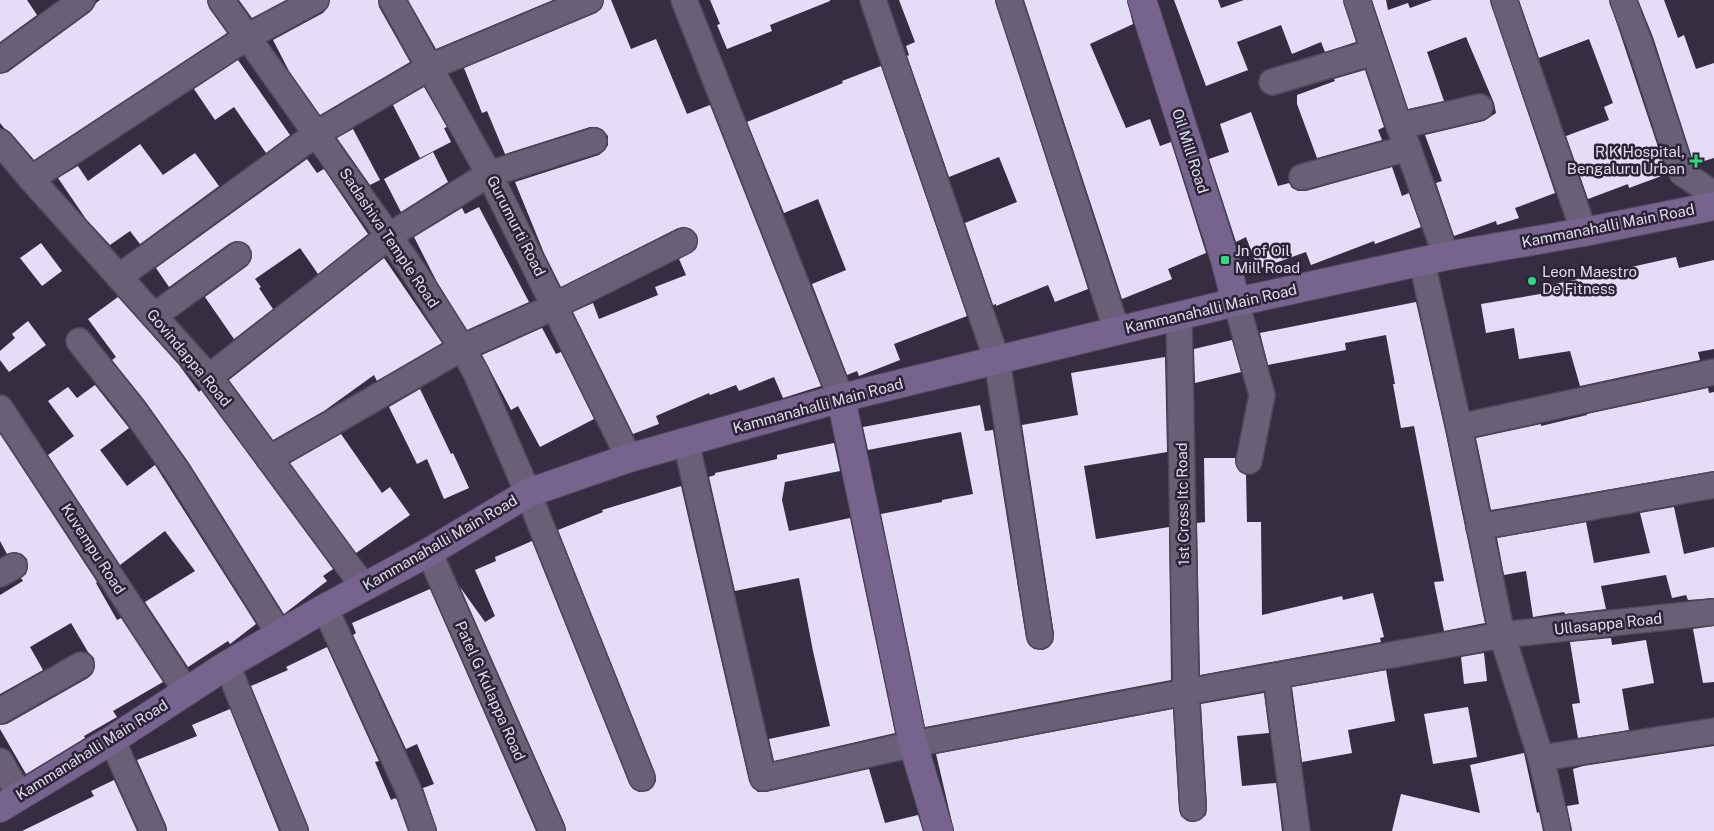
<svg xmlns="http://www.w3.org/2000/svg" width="1714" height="831" viewBox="0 0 1714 831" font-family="'Public Sans',sans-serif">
<rect width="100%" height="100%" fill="#362d42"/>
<g fill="#e7dcf7">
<polygon points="0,0 27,0 37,15 0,42"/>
<polygon points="100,0 207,0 209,8 227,33 34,160 11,133 4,128 0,123 0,74 8,72 90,12 96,3"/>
<polygon points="239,0 286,0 252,18"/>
<polygon points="330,0 378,0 379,7 410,62 320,115 289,71 273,40 323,13 328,7"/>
<polygon points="408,0 553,0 436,49"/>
<polygon points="604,0 611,0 631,49 656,39 687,114 710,105 821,386 783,398 774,377 739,391 736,385 710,395 709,393 656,416 659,424 633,434 573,312 593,303 599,319 658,295 655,287 686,275 679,259 696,249 698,242 697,235 691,229 684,227 678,228 561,287 544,253 515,182 599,155 605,150 608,145 608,136 603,130 597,127 590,127 505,154 487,111 482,113 464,68 596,13 602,8"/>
<polygon points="710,0 830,0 830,1 770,25 772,31 727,49 717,25 720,24"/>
<polygon points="899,0 995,0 1088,289 1055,302 1048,285 996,306 996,304 993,305 965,223 1017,202 999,157 949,177 907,56 909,55 906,46 915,42"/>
<polygon points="1024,0 1127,0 1133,24 1090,44 1126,128 1150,119 1160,146 1171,142 1206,253 1168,269 1172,279 1122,299"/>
<polygon points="1174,0 1218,0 1221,8 1244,0 1343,0 1356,42 1325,52 1321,42 1292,54 1281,25 1237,42 1248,70 1206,86"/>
<polygon points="1372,0 1386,0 1388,10 1408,3 1410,8 1432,0 1490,0 1555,193 1515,208 1519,218 1497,225 1496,221 1454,236 1436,183 1442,181 1425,135 1484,121 1496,113 1494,103 1466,37 1427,52 1444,101 1408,109"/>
<polygon points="1519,0 1609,0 1667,174 1629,188 1628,184 1588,199 1566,136 1609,120 1604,107 1613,103 1589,39 1539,58"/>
<polygon points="1638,0 1664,0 1678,38 1684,35 1696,69 1714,63 1714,158 1694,164 1653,37"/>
<polygon points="238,60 290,135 266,153 234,107 215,120 194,89"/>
<polygon points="881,66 967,316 894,344 900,360 859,376 857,371 847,375 812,284 846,270 818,199 784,213 747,122 843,83 842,81"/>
<polygon points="1365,70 1384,127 1378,130 1382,140 1317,158 1297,104 1297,95 1335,81 1334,79"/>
<polygon points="424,87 447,127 444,128 451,142 420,158 393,105"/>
<polygon points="1251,112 1278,186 1289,183 1292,188 1298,191 1306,191 1392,167 1402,196 1409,193 1421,227 1375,244 1374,241 1311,265 1306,252 1258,269 1246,237 1236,242 1209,159 1229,152 1220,124"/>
<polygon points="353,129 380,180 370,185 337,138"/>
<polygon points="140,144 163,175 195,153 219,186 140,244 130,231 110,245 86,219 58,178 78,166 88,181"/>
<polygon points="433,152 448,182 401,212 384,179"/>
<polygon points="307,159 317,173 324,169 368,234 318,274 300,248 255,279 261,287 259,288 273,309 234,339 205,297 247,266 251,260 252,254 249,246 243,242 236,241 230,243 169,287 156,268"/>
<polygon points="479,207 529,302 467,330 437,282 414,237 462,208 465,214"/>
<polygon points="41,243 62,271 42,286 20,258"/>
<polygon points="1676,257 1679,268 1714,260 1714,349 1698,352 1700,360 1580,386 1570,351 1519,359 1514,328 1486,333 1481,304 1552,292 1551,285"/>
<polygon points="384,258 442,343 377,381 374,375 324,411 273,440 229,380"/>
<polygon points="118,297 179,365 199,392 201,390 333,569 323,576 327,581 284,614 189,463 145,401 112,360 116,357 88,319"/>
<polygon points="1416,302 1445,430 1485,623 1444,631 1434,582 1444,581 1414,426 1401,428 1393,384 1395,384 1386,335 1345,343 1346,350 1268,365 1260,333"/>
<polygon points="28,321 46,345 9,372 0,360 0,351 15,338 12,334"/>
<polygon points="542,328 556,354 561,352 594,419 540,447 518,406 511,410 482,355"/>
<polygon points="1232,340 1241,372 1195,383 1194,349"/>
<polygon points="1165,357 1167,452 1084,466 1096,539 1169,527 1171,680 925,727 881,514 942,502 942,500 973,494 961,432 868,450 863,427 980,405 985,431 993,430 1026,638 1029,645 1034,649 1043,650 1049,647 1053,642 1054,634 1022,425 1078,415 1071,373"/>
<polygon points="95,385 129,428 100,450 127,486 155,465 256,624 230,644 228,641 188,667 145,602 195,571 165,531 120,565 48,455 74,436 48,401 68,387 77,398"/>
<polygon points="1708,388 1709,393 1714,392 1714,471 1491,510 1476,438 1541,424 1541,426 1587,415 1587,414"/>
<polygon points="420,389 451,454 453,453 469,488 444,499 427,459 417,464 389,407"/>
<polygon points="0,434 97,582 96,583 117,620 121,618 163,682 113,711 117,717 84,736 85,738 26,774 0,729 0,725 7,724 88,678 93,673 95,666 94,658 88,652 71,623 30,647 43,670 0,694 0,595 23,581 21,578 26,574 28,567 27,559 22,554 15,552 7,554 0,541"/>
<polygon points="341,434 382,493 390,487 410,515 356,553 290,463"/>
<polygon points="834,443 840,471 785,482 782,500 789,531 850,518 895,733 774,761 769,739 830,726 813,651 799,578 735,591 709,477 715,475 715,473 777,459 777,455"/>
<polygon points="1204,458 1235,458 1236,466 1240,472 1246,475 1247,522 1261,522 1262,615 1342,596 1343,600 1373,593 1384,637 1380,638 1381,642 1200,675 1197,523 1205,522"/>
<polygon points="681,486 749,781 752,787 758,792 766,792 869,769 885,823 918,815 923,831 566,831 565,825 460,587 485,622 495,616 475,570 496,561 495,557 532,541 629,783 633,789 639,792 648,791 653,787 656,781 655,773 558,530 603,512 602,510"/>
<polygon points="1674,507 1684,554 1714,547 1714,598 1688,600 1686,595 1672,598 1666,575 1601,586 1606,609 1565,614 1564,612 1533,617 1526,571 1504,575 1497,538 1586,522 1594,563 1650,553 1640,513"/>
<polygon points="430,589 536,831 437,831 423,788 434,784 417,744 406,749 353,635 356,633 352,623"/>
<polygon points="1714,626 1714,682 1703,683 1693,629"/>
<polygon points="1611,638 1612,645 1646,640 1654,683 1622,689 1629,730 1578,738 1572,704 1580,703 1570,642"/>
<polygon points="327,647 379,761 375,762 391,800 395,798 397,800 408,831 309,831 308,826 251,686 288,670 286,667"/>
<polygon points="1484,653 1487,681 1464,684 1461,657"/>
<polygon points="1386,670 1395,721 1348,730 1352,753 1302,762 1292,687"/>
<polygon points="1264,693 1269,733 1237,736 1242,786 1276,783 1282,831 954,831 936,754 1173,709 1179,809 1181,816 1187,821 1193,822 1200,820 1206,815 1207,807 1201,704"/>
<polygon points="1468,707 1477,757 1433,764 1424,714"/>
<polygon points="230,709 279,831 167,831 166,825 137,760 197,736 192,725"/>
<polygon points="1714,746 1714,831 1572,831 1567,806 1579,804 1573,769 1583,766"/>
<polygon points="1524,753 1537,813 1539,812 1543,831 1392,831 1401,794 1480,813 1470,765"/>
<polygon points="114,780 137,831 22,831 94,796 91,791"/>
</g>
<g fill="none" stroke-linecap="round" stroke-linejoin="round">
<defs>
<g id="street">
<polyline points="221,0 410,266 462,348 476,373 528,493 642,778"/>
<polyline points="392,0 489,174 629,458"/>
<polyline points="684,0 841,398"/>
<polyline points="873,0 997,360 1040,636"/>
<polyline points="1009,0 1117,331"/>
<polyline points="1357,0 1399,126 1408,148 1446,256"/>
<polyline points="1504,0 1584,232"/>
<polyline points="1623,0 1639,42 1682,173 1714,194"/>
<polyline points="0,60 82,0"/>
<polyline points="1272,82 1374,52"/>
<polyline points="1399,126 1480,107"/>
<polyline points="0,142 31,179 209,377 364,587"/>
<polyline points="1302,177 1408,148"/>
<polyline points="31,179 247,37 316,0"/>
<polyline points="1422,262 1459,427 1502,635 1541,758 1558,831"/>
<polyline points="119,277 316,134 430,67 590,0"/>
<polyline points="1236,302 1262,395 1249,461"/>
<polyline points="154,316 238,255"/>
<polyline points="1179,316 1186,692 1193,808"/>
<polyline points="79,341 133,409 177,471 280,635"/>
<polyline points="209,377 389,236 489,174 594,141"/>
<polyline points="0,408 186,691"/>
<polyline points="1459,427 1714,372"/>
<polyline points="686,442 763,778 913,744 1186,692 1502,635 1714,612"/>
<polyline points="269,459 462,348 540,313 684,241"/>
<polyline points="1479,527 1714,485"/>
<polyline points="429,552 552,831"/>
<polyline points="0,574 14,566"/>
<polyline points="325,608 408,789 423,831"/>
<polyline points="227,665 295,831"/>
<polyline points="1276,676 1297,831"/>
<polyline points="0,711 81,665"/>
<polyline points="112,740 153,831"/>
<polyline points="1541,758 1714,731"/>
<polyline points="0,761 20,796"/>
</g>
<g id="secondary">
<polyline points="1142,0 1225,260 1236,302"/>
<polyline points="841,398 913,744 939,831"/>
<polyline points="0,808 112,740 227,665 325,608 429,552 528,493 629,458 841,398 997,360 1236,302 1446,256 1584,232 1714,206"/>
</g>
</defs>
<use href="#street" stroke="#50485a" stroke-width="28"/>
<use href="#secondary" stroke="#50485a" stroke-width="30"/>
<use href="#street" stroke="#696077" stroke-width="25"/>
<use href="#secondary" stroke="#76648e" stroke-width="28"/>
</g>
<g fill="#2fd883" stroke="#2c2338" stroke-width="2">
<path d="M1693.5 153.5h5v5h5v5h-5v5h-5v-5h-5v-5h5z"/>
<rect x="1220" y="255" width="10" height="10" rx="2.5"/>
<circle cx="1532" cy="281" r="5"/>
</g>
<g text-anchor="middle" stroke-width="5" stroke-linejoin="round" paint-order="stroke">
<g font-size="15" fill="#e0dbe9" stroke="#2c2338">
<text transform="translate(1190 151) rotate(72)" y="5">Oil Mill Road</text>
<text transform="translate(516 226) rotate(63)" y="5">Gurumurti Road</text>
<text transform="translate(1608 226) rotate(-11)" y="5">Kammanahalli Main Road</text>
<text transform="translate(389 238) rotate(56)" y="5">Sadashiva Temple Road</text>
<text transform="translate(1211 309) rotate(-13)" y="5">Kammanahalli Main Road</text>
<text transform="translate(189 358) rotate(50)" y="5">Govindappa Road</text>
<text transform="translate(818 406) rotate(-15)" y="5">Kammanahalli Main Road</text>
<text transform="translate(1183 504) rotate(-91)" y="5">1st Cross Itc Road</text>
<text transform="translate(440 543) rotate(-30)" y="5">Kammanahalli Main Road</text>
<text transform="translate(93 549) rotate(57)" y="5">Kuvempu Road</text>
<text transform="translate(1608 624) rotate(-6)" y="5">Ullasappa Road</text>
<text transform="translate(490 691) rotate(66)" y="5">Patel G Kulappa Road</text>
<text transform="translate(92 750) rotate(-32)" y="5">Kammanahalli Main Road</text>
</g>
<g font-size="15" fill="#e0dbe9" stroke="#2c2338" text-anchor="start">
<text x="1685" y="157" text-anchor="end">R K Hospital,<tspan x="1685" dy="17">Bengaluru Urban</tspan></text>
<text x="1235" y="256">Jn of Oil<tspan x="1235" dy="17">Mill Road</tspan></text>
<text x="1542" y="277">Leon Maestro<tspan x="1542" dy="17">De Fitness</tspan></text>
</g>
</g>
</svg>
